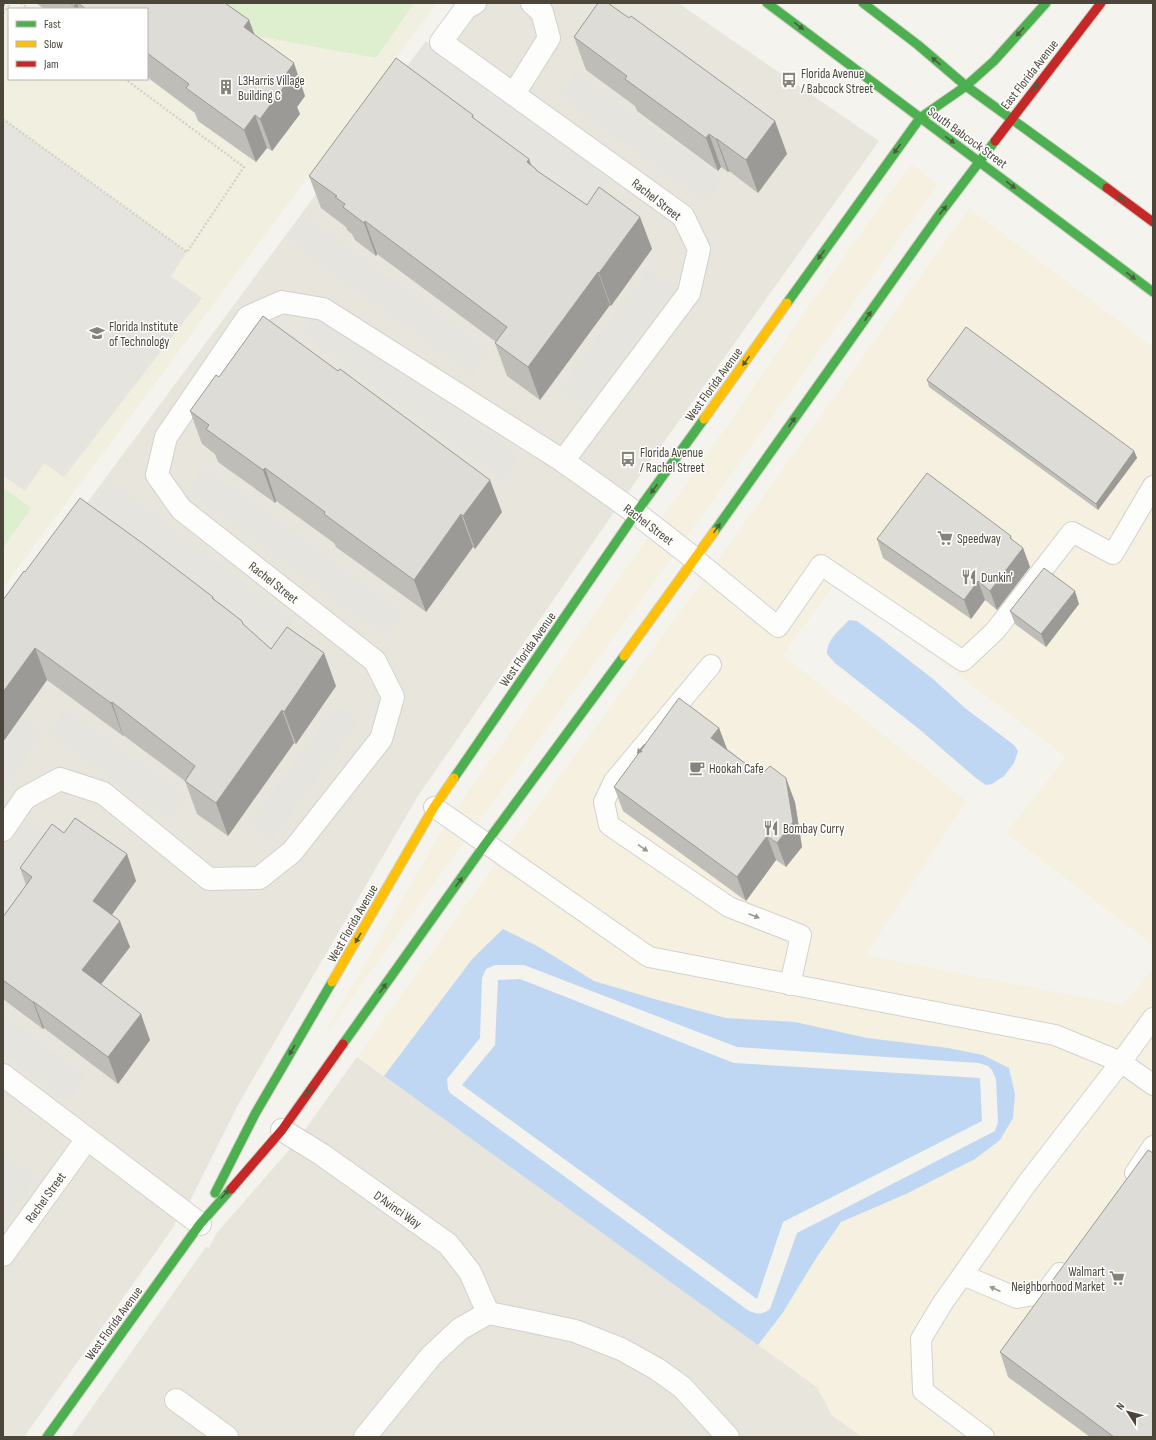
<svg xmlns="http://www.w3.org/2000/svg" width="1156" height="1440" viewBox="0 0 1156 1440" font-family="'Sofia Sans Condensed',sans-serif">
<rect width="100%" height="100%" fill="#f4f3ee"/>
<g fill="#e7e5dc">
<polygon points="458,3 678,3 879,141 621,502 418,796 239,1103 184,1213 174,1224 175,1225 24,1437 3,1437 3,616"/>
<polygon points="357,1057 817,1387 832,1415 862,1437 71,1437 206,1247 209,1248 216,1234 296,1142"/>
</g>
<g fill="#f6f0e1">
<polygon points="911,164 938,184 679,548 471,832 326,1034 325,1033 448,820 730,422 803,314"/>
<polygon points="969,208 1153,347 1153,945 1006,833 1066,757 836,582 783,655 967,801 865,955 1123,1005 1139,986 1153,968 1153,1437 862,1437 832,1415 817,1387 758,1345 782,1314 815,1260 841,1222 906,1193 975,1159 1000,1140 1015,1094 1009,1068 983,1055 867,1038 795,1022 726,1018 658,1000 594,981 539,947 503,929 473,958 384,1076 357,1057 502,855 720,557"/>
</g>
<path fill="#f1efe0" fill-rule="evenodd" d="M3 3H437L3 588ZM9 9H147V79H9Z"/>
<g fill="#ddefce">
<polygon points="223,3 414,3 376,58 251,35"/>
<polygon points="3,488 31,508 3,548"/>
</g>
<g fill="#e6e4df">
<polygon points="426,41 610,179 590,204 407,66"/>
<polygon points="576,72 722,179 705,202 559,95"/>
<polygon points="3,119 187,252 171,276 202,298 64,477 44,463 25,491 3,475"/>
<polygon points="302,214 489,351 472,375 285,238"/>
<polygon points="649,269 673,287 584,406 560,388"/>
<polygon points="319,311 519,457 503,480 302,333"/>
<polygon points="205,467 403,615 386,638 187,490"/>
<polygon points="110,481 295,621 278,643 93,503"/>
<polygon points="336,706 359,722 271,841 248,824"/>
<polygon points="65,709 187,796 170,820 48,733"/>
<polygon points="22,719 43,733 3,789 3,746"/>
<polygon points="27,819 54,839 3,911 3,854"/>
<polygon points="3,1016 86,1077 68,1101 3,1052"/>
<polygon points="8,1156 36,1177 3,1222 3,1163"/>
</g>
<g fill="#bfd7f2" fill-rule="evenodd">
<path d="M849 620 857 621 879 637 933 679 965 708 1014 745 1018 751 1014 763 1004 776 992 784 986 785 977 779 919 729 835 663 827 654C827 639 839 631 849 620Z"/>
<path d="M503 929 539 947 594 981 658 1000 726 1018 795 1022 867 1038 948 1048 983 1055 1009 1068 1015 1094 1013 1118 1000 1140 975 1159 906 1194 841 1222 815 1260 782 1314 758 1345 384 1076 473 958ZM495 965H524L737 1047 979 1063 988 1066 992 1070 996 1079 998 1122 995 1131 797 1233 770 1309C762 1315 758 1314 749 1311L450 1093 448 1089 447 1079 480 1038 482 978 486 969Z"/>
<polygon points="520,979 734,1063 980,1078 982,1121 783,1222 757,1299 462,1085 495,1045 498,980"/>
</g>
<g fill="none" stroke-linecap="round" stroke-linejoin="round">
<defs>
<g id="lane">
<polyline points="695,559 778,627 821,565 963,661 995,631 1072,532 1113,554 1153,486"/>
<polyline points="711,665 614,781 604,802 609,825 729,907 801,935 790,985"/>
<polyline points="434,807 649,957 1055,1035 1121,1062 1153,1085"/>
<polyline points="1135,1173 1153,1146"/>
<polyline points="963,1275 1017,1298 1045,1293 1060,1273"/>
<polyline points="984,1437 923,1391 921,1339 942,1304 1028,1182 1121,1062 1153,1018"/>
</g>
<g id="street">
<polyline points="475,3 466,8 441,42 683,216 699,249 689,293 563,461"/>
<polyline points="514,94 549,38 542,12 532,3"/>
<polyline points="3,830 25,798 60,779 103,793 209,879 259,878 292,852 381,739 393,697 375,661 181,509 157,475 166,437 248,317 282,302 323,309 563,461 636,513 695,559"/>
<polyline points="3,1075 200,1224"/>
<polyline points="282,1130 321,1154 448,1244 470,1272 488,1313"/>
<polyline points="3,1255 87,1139"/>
<polyline points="176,1400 227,1437"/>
<polyline points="365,1437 431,1356 460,1329 488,1313 529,1321 575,1331 621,1349 657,1369 682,1387 728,1437"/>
</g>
<g id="fast">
<polyline points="767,3 1153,292"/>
<polyline points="863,3 918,45 966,86 1107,188"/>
<polyline points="787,303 920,118 966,86 994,61 1046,3"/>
<polyline points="714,532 939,215 995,141"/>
<polyline points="454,778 636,513 704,419"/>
<polyline points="343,1044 486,843 624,656"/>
<polyline points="215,1193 255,1114 332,982"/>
<polyline points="47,1437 200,1224 231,1189"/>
</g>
<g id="slow">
<polyline points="704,419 787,303"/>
<polyline points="624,656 714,532"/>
<polyline points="332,982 434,807 454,778"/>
</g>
<g id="jam">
<polyline points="995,141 1101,3"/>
<polyline points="1107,188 1153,222"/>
<polyline points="231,1189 282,1130 343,1044"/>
</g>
</defs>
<use href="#lane" stroke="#d2d1cb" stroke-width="22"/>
<use href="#street" stroke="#d2d1cb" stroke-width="24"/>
<use href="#fast" stroke="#d3d1c5" stroke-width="11"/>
<use href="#slow" stroke="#d3d1c5" stroke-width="11"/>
<use href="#jam" stroke="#d3d1c5" stroke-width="11"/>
<g stroke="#d4d2cc" stroke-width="2.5" stroke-dasharray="2 2" stroke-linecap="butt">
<polyline points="21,3 29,9"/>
<polyline points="3,13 11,3"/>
<polyline points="3,119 187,252 244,167 125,79"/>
</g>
<use href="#lane" stroke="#fdfdfc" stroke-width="20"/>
<use href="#street" stroke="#fdfdfc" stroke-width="22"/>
<use href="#fast" stroke="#4caf50" stroke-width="9"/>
<use href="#slow" stroke="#ffc107" stroke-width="9"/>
<use href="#jam" stroke="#c62828" stroke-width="9"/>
</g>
<g fill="#bebdb8">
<polygon points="36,3 225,3 249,20 254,34 305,96 297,107 300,114 272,151 267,148 256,162 198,121 195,113 147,77 147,9 44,9"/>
<polygon points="629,18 775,121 787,154 758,193 729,171 728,172 721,167 718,171 637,111 635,106 586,70 574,37"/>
<polygon points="473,115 474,119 532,165 537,171 587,205 640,217 652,249 611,306 610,305 540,400 507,376 495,343 496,342 377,254 376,256 355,240 352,234 347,230 346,227 321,208 309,176"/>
<polygon points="219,377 502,512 475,549 473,547 426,612 336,547 334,543 276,501 275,503 218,462 215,454 202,444 190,411"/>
<polygon points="927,380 1134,451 1137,458 1098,510 929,387"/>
<polygon points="1011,536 1012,540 1023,548 1030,567 997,610 985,600 971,619 883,558 877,539"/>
<polygon points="25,572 213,597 215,600 242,621 244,625 271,649 336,686 296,744 294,743 228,836 197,814 185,781 123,735 123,736 47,680 3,742 3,600"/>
<polygon points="1079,604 1046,647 1015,624 1010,611"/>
<polygon points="719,728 727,749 795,802 802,847 786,867 776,860 746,901 623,811 614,787"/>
<polygon points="64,833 127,854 136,881 112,915 130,947 101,984 150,1040 118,1084 44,1028 43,1029 3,999 3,917 26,885 20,868"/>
<polygon points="1000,1352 1153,1437 1090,1437 1008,1377"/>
</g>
<g fill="#9b9a96">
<polygon points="3,3 4,3 5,5 3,8"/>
<polygon points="76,3 77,3 79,9 75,9 74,6"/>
<polygon points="249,20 261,52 244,27"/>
<polygon points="294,63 305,96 297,107 300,114 272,151 260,119 283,78"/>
<polygon points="255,115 267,148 256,162 244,130"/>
<polygon points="775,121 787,154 758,193 746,160"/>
<polygon points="709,134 721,167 718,171 706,138"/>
<polygon points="716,139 717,139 729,171 728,172"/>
<polygon points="529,159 541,192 527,162"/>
<polygon points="640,217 652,249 611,306 599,273"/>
<polygon points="365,221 377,254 376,256 364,223"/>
<polygon points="598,272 610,305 540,400 528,367"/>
<polygon points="1134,451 1137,458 1098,510 1096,504"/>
<polygon points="265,468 276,501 275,503 263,470"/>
<polygon points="490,480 502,512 475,549 463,516"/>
<polygon points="461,514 473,547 426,612 414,580"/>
<polygon points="1023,548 1030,567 997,610 990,591"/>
<polygon points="978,581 985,600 971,619 964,600"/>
<polygon points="1075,591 1079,604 1046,647 1041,634"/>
<polygon points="35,648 47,680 3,742 3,692"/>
<polygon points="324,653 336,686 296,744 284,712"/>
<polygon points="112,702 123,735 123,736 111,703"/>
<polygon points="282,710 294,743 228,836 216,803"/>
<polygon points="719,728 728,752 711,738"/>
<polygon points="786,778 795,802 802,847 786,867 777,843"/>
<polygon points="767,836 776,860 746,901 737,877"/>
<polygon points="127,854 136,881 102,928 93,901"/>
<polygon points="120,921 130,947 92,996 82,970"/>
<polygon points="33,1002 34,1002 44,1028 43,1029"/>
<polygon points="141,1014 150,1040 118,1084 108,1057"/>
</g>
<g fill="#dddcd6" stroke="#9b9a96">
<polygon points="70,3 76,3 74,6"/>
<polygon points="78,3 225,3 249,20 244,27 294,63 283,78 288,81 260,119 255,115 244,130 186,88 189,84 147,53 147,9 86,9"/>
<polygon points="598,3 608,3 629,18 631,16 775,121 746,160 717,139 716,139 709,134 706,138 625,79 627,76 574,37"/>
<polygon points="396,58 473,115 472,117 529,159 527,162 536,169 536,170 587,205 599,187 640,217 599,273 598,272 528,367 495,343 507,327 365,221 364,223 343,207 345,204 335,197 337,196 309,176"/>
<polygon points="263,316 338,371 340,369 490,480 463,516 461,514 414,580 324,514 325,512 265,468 263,470 206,429 209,425 190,411 216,375 219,377"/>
<polygon points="966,327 1134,451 1096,504 927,380"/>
<polygon points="927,473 1011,536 1010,538 1023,548 990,591 978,581 964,600 877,539"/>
<polygon points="80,498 145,545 213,597 212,598 242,621 243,624 271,649 287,627 324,653 284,712 282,710 216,803 185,781 195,766 112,702 111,703 35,648 3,692 3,600 24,571 25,572"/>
<polygon points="1044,568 1075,591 1041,634 1010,611"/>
<polygon points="679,698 719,728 711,738 761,775 770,766 786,778 793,822 777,843 767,836 737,877 614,787"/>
<polygon points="75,818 127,854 93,901 120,921 82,970 141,1014 108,1057 34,1002 33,1002 3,980 3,917 32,877 20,868 52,824 64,833"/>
<polygon points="1148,1150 1153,1153 1153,1437 1114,1437 1000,1352"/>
</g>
<defs><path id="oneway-solid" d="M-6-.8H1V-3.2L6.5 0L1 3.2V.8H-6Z"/></defs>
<g fill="#4b5b3e">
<use href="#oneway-solid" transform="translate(799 26) rotate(37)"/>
<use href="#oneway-solid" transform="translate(1020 32) rotate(132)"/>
<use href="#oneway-solid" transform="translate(936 61) rotate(-140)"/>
<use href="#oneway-solid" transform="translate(1035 87) rotate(-52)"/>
<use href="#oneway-solid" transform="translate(950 140) rotate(36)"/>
<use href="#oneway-solid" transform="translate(897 149) rotate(126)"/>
<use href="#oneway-solid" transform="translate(1011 185) rotate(37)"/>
<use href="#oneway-solid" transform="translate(1122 199) rotate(-143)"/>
<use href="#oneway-solid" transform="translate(943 210) rotate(-52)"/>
<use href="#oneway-solid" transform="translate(821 255) rotate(126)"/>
<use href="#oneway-solid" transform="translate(1131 276) rotate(37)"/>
<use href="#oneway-solid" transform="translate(868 316) rotate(-55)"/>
<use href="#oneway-solid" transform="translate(746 361) rotate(126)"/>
<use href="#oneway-solid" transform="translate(792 422) rotate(-55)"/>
<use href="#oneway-solid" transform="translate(654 489) rotate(126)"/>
<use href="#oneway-solid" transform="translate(717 528) rotate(-55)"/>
<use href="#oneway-solid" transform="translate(459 882) rotate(-54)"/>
<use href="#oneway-solid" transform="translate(358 938) rotate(120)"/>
<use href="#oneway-solid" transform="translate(383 988) rotate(-54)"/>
<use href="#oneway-solid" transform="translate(292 1050) rotate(120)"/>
<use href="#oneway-solid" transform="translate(307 1093) rotate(-54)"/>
<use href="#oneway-solid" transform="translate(225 1194) rotate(-49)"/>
</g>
<g fill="#9b9891">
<use href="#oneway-solid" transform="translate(641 749) rotate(130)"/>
<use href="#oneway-solid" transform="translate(643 848) rotate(34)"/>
<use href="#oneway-solid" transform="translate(754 916) rotate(21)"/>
<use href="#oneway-solid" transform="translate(995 1289) rotate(-156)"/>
</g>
<defs>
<symbol id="bus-bare" viewBox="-9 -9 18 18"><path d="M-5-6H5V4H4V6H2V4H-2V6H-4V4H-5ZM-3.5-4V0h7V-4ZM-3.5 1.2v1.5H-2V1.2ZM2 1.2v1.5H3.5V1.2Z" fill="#868378" stroke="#fff" stroke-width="2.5" paint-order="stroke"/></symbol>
<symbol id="building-bare" viewBox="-9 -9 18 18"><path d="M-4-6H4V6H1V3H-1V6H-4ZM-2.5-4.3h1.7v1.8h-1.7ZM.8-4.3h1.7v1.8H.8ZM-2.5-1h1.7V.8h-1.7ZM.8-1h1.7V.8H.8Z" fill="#868378" stroke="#fff" stroke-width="2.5" paint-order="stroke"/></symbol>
<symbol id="university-bare" viewBox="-9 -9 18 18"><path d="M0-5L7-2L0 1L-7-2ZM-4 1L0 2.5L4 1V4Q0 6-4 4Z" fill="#868378" stroke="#fff" stroke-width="2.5" paint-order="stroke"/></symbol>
<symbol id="supermarket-bare" viewBox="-9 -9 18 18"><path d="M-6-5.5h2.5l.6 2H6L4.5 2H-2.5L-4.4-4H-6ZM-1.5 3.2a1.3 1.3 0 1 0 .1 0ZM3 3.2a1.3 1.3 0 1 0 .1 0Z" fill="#868378" stroke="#fff" stroke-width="2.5" paint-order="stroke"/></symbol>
<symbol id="restaurant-bare" viewBox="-9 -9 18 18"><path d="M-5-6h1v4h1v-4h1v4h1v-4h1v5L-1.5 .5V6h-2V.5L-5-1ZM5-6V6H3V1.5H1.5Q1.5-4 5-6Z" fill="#868378" stroke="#fff" stroke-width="2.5" paint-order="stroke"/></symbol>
<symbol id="cafe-bare" viewBox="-9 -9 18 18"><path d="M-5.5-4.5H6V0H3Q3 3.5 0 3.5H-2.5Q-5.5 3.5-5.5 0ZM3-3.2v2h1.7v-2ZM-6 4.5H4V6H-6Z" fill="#868378" stroke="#fff" stroke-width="2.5" paint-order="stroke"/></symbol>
</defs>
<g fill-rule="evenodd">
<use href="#bus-bare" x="778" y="69" width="22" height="22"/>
<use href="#building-bare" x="215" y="76" width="22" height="22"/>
<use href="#university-bare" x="86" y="322" width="22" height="22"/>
<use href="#bus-bare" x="617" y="448" width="22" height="22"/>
<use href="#supermarket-bare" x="934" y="527" width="22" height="22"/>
<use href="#restaurant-bare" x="958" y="566" width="22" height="22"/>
<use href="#cafe-bare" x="686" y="757" width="22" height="22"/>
<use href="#restaurant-bare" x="760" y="817" width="22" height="22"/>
<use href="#supermarket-bare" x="1106" y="1267" width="22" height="22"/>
</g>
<g text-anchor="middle" stroke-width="3" stroke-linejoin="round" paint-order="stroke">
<g font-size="13" fill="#4b4639" stroke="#fff" text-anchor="start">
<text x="801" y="78">Florida Avenue<tspan x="801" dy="15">/ Babcock Street</tspan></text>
<text x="238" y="85">L3Harris Village<tspan x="238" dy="15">Building C</tspan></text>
<text x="109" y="331">Florida Institute<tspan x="109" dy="15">of Technology</tspan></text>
<text x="640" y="457">Florida Avenue<tspan x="640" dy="15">/ Rachel Street</tspan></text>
<text x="957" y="543">Speedway</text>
<text x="981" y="582">Dunkin'</text>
<text x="709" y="773">Hookah Cafe</text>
<text x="783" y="833">Bombay Curry</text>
<text x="1105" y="1276" text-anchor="end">Walmart<tspan x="1105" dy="15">Neighborhood Market</tspan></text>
</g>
<g font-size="13" fill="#4b4639" stroke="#fff">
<text transform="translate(1029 74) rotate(-52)" y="5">East Florida Avenue</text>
<text transform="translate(968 137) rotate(36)" y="5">South Babcock Street</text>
<text transform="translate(657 199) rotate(38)" y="5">Rachel Street</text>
<text transform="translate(713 384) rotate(-54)" y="5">West Florida Avenue</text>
<text transform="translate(649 524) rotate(37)" y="5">Rachel Street</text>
<text transform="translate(274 582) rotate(38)" y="5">Rachel Street</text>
<text transform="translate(527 649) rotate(-55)" y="5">West Florida Avenue</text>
<text transform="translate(352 923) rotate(-60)" y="5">West Florida Avenue</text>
<text transform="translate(45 1197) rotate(-54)" y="5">Rachel Street</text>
<text transform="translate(398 1209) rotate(35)" y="5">D'Avinci Way</text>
<text transform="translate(113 1323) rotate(-54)" y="5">West Florida Avenue</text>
</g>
</g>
<rect width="1156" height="1440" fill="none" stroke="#4b4639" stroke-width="8"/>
<rect x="8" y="8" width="140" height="72" fill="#ffffff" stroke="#b7b5b0"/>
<rect x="16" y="21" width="20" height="6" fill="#4caf50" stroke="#b7b5b0"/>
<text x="44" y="28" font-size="12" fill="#4b4639">Fast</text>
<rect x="16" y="41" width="20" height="6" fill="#ffc107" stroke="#b7b5b0"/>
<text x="44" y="48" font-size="12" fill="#4b4639">Slow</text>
<rect x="16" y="61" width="20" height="6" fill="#c62828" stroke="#b7b5b0"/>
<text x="44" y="68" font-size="12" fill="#4b4639">Jam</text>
<g transform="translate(1128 1412) rotate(306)" stroke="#ffffff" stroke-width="3" paint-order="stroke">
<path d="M0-3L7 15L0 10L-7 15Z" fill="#4b4639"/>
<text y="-6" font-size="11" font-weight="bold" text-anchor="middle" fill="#4b4639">N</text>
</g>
</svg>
